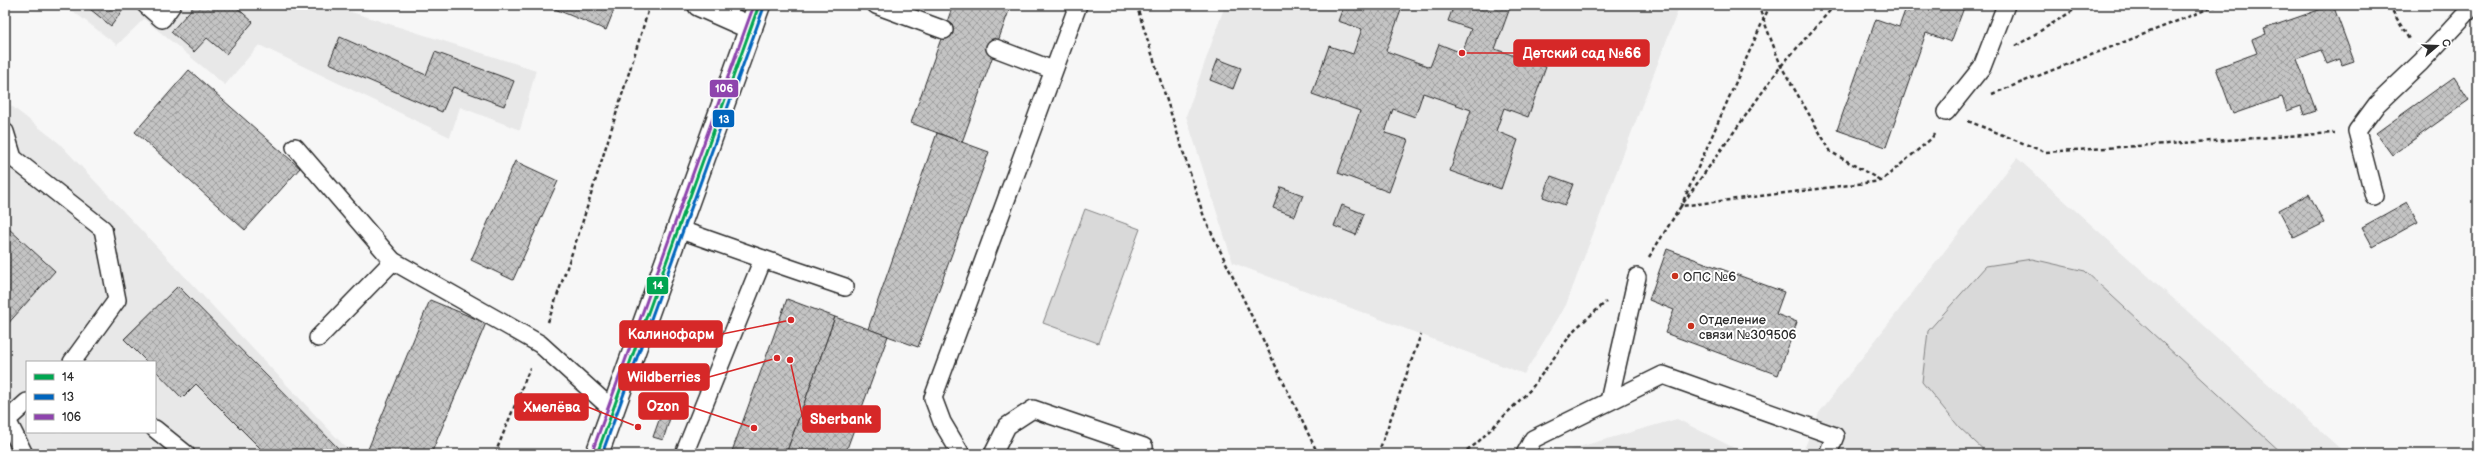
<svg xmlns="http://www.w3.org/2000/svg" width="2483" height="459" viewBox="0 0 2483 459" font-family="'Balsamiq Sans',sans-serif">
<defs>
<pattern id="building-cross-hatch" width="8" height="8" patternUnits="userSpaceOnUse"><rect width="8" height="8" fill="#c4c4c4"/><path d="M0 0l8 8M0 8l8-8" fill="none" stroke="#9f9f9f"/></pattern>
</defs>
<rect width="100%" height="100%" fill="#f7f7f7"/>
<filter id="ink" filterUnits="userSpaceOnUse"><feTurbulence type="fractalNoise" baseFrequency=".025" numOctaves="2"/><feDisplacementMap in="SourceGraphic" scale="8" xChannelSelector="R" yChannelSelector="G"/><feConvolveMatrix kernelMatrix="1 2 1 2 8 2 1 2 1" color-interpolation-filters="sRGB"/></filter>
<g filter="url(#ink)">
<g fill="#e8e8e8" fill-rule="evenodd">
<polygon points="65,5 329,5 536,70 520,130 460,107 450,137 259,45 225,85 144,19 117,45"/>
<polygon points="1225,5 1680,5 1566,305 1524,374 1233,263 1186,116"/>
<path d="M5 101 59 143 352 454H5ZM27 362H155V432H27Z"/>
<polygon points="2017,158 2346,454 1802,454 1819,413"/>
<polygon points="1677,419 1746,454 1564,454 1565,451"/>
</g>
<g fill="#d9d9d9" stroke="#828282">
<polygon points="1085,209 1140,229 1098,343 1043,323"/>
<polygon points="2032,259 2085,271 2283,454 1988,454 1959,427 1922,382 1928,331 1986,266"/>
</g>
<g fill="url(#building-cross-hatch)" stroke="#2b2b2b">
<polygon points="85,5 127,5 111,26"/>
<polygon points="195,5 234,5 253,22 226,54 207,38 194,52 171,32"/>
<polygon points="545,5 616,5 606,30"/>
<polygon points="953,5 1011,5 962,142 911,123"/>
<polygon points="1344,5 1403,5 1386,51 1430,67 1439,44 1462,53 1471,29 1448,21 1454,5 1511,5 1495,49 1546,67 1528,117 1504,108 1496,131 1518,140 1501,189 1450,171 1471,110 1423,93 1415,117 1393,109 1385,133 1408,140 1389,192 1338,173 1360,111 1312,94 1329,46 1353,54 1362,29 1338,21"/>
<polygon points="1907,5 1965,5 1951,42 1926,33 1886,147 1837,130 1876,19 1899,27"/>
<polygon points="2333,5 2354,61 2342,65 2340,59 2327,64 2321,50 2297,59 2316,111 2304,115 2301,106 2287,111 2282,97 2233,114 2216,68 2257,53 2252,40 2266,34 2264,29"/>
<polygon points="340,37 426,75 435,52 514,81 504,106 453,87 442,112 329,63"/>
<polygon points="1218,59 1241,68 1233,89 1210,80"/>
<polygon points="189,70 300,168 245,230 135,132"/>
<polygon points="2454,77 2469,100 2392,155 2376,133"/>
<polygon points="937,133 989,152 918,347 868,329"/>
<polygon points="515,161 558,181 513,280 471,260"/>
<polygon points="1551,176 1573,184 1565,205 1543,197"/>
<polygon points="1281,187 1303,195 1295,216 1273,208"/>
<polygon points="2309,194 2324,223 2294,238 2279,210"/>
<polygon points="2407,202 2418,222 2373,247 2362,227"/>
<polygon points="1342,205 1364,214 1356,235 1334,226"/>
<polygon points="8,228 55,271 5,327 5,232"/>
<polygon points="1667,249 1784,292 1776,314 1797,322 1778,375 1665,333 1674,310 1649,300"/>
<polygon points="178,286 344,454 266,454 196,384 182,398 155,370 155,362 147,362 124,339"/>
<polygon points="787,299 835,317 786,454 731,454"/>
<polygon points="430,300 486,323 431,454 366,454"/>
<polygon points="835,317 888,336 845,454 786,454"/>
<polygon points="663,409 672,412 663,440 653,437"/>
</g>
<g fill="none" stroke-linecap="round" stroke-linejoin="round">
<defs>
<g id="lane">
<polyline points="146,5 162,19 172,5"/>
<polyline points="876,5 944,30"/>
<polyline points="995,48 1053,70"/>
<polyline points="1946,112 1982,67 2006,5"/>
<polyline points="5,132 13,158 103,229 117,300 72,362"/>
<polyline points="295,147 393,261 540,344 613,410"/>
<polyline points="2374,196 2357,131 2377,104 2421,62 2474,5"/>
<polyline points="678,229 763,259 684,454"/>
<polyline points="763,259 845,287"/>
<polyline points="318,338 393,261"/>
<polyline points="1609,401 1637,277"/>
<polyline points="155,429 186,454"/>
<polyline points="24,454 7,420 27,402"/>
<polyline points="961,454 942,422 933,398 1078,5"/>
<polyline points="993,454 1007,426 1033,409 1144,447"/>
<polyline points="1525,454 1533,439 1663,375 1835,436 1828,454"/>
</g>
<polyline id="street" points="699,5 751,28"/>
<polyline id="secondary" points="597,454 759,5"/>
</defs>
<use href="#lane" stroke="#2b2b2b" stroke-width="20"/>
<use href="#street" stroke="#2b2b2b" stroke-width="25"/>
<use href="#secondary" stroke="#2b2b2b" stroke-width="25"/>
<g stroke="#2b2b2b" stroke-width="2.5" stroke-dasharray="4 3" stroke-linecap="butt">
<polyline points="1140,5 1138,10 1204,217 1318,454"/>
<polyline points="1758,5 1781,66 1831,152 1880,180"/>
<polyline points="1770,5 1681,206 1781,66 1835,5"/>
<polyline points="2389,5 2410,41"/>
<polyline points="2016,46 2082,5"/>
<polyline points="1992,94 2218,5"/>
<polyline points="1968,121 2045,152 2334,133"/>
<polyline points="1649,257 1681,206 1881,181 1932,138 1935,132"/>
<polyline points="548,322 580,230 650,5"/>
<polyline points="495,454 530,368"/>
<polyline points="1378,454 1421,334"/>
<polyline points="1461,454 1476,444 1531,389 1575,329 1606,302"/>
</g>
<use href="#lane" stroke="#fff" stroke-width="17"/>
<use href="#street" stroke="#fff" stroke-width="22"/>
<use href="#secondary" stroke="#fff" stroke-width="22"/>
<defs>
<polyline id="bus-1" points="597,454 759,5"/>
<polyline id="bus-2" points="602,454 764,7"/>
<polyline id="bus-3" points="592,452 754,5"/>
</defs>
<use href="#bus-1" stroke="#fff" stroke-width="6"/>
<use href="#bus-2" stroke="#fff" stroke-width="6"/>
<use href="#bus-3" stroke="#fff" stroke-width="6"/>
<use href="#bus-1" stroke="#00a651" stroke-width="3"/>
<use href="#bus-2" stroke="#0065bd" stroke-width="3"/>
<use href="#bus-3" stroke="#8e44ad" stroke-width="3"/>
</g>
</g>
<g fill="#c8321e" stroke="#fff" stroke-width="1.5">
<circle cx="1675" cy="276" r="4"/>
<circle cx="1691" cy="326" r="4"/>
</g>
<g text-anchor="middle" stroke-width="4" stroke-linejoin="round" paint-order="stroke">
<g font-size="13" fill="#2b2b2b" stroke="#fff" text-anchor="start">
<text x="1683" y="281">ОПС №6</text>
<text x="1699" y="324">Отделение<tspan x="1699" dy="15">связи №309506</tspan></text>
</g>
</g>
<path fill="none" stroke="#d62828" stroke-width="1.5" d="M1462 53L1514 53M791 320L722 334M777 358L709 377M754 428L688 406M638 427L588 407M790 360L803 419"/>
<g fill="#d62828" stroke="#fff" stroke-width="1.5">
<circle cx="1462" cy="53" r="4"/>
<circle cx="791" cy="320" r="4"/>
<circle cx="777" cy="358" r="4"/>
<circle cx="754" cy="428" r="4"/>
<circle cx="638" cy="427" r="4"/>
<circle cx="790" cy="360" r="4"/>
</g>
<g fill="#d62828" stroke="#d62828" stroke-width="1.5">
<rect x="1514" y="40" width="135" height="26" rx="4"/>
<rect x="620" y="321" width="102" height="26" rx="4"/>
<rect x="619" y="364" width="90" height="26" rx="4"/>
<rect x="639" y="393" width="49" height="26" rx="4"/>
<rect x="515" y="394" width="73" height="26" rx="4"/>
<rect x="803" y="406" width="77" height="26" rx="4"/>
</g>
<g font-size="14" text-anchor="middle" font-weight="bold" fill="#fff">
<text x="1582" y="58">Детский сад №66</text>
<text x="671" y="339">Калинофарм</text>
<text x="664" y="382">Wildberries</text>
<text x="663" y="411">Ozon</text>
<text x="552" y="412">Хмелёва</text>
<text x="841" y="424">Sberbank</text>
</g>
<g stroke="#fff" stroke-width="1.5">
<rect x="709" y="79" width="30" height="19" rx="4" fill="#8e44ad"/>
<rect x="712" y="109" width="23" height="19" rx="4" fill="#0065bd"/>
<rect x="646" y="276" width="23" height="19" rx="4" fill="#00a651"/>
</g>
<g font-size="11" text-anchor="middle" font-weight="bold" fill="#fff">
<text x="724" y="92">106</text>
<text x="724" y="123">13</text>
<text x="658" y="289">14</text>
</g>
<rect width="2483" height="459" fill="none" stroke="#fff" stroke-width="20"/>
<rect x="10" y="10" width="2463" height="439" fill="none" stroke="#2b2b2b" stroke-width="1.5" filter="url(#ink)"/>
<rect x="26" y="361" width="130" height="72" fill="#ffffff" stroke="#aaaaaa"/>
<rect x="34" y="374" width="20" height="6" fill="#00a651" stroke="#aaaaaa"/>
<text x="62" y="381" font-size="12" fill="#2b2b2b">14</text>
<rect x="34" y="394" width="20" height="6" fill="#0065bd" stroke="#aaaaaa"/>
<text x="62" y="401" font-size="12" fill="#2b2b2b">13</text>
<rect x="34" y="414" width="20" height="6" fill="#8e44ad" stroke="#aaaaaa"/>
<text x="62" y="421" font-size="12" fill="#2b2b2b">106</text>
<g transform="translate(2437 46) rotate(71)" stroke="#ffffff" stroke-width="3" paint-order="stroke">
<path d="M0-3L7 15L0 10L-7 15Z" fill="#2b2b2b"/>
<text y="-6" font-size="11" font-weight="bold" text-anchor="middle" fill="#2b2b2b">С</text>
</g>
</svg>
